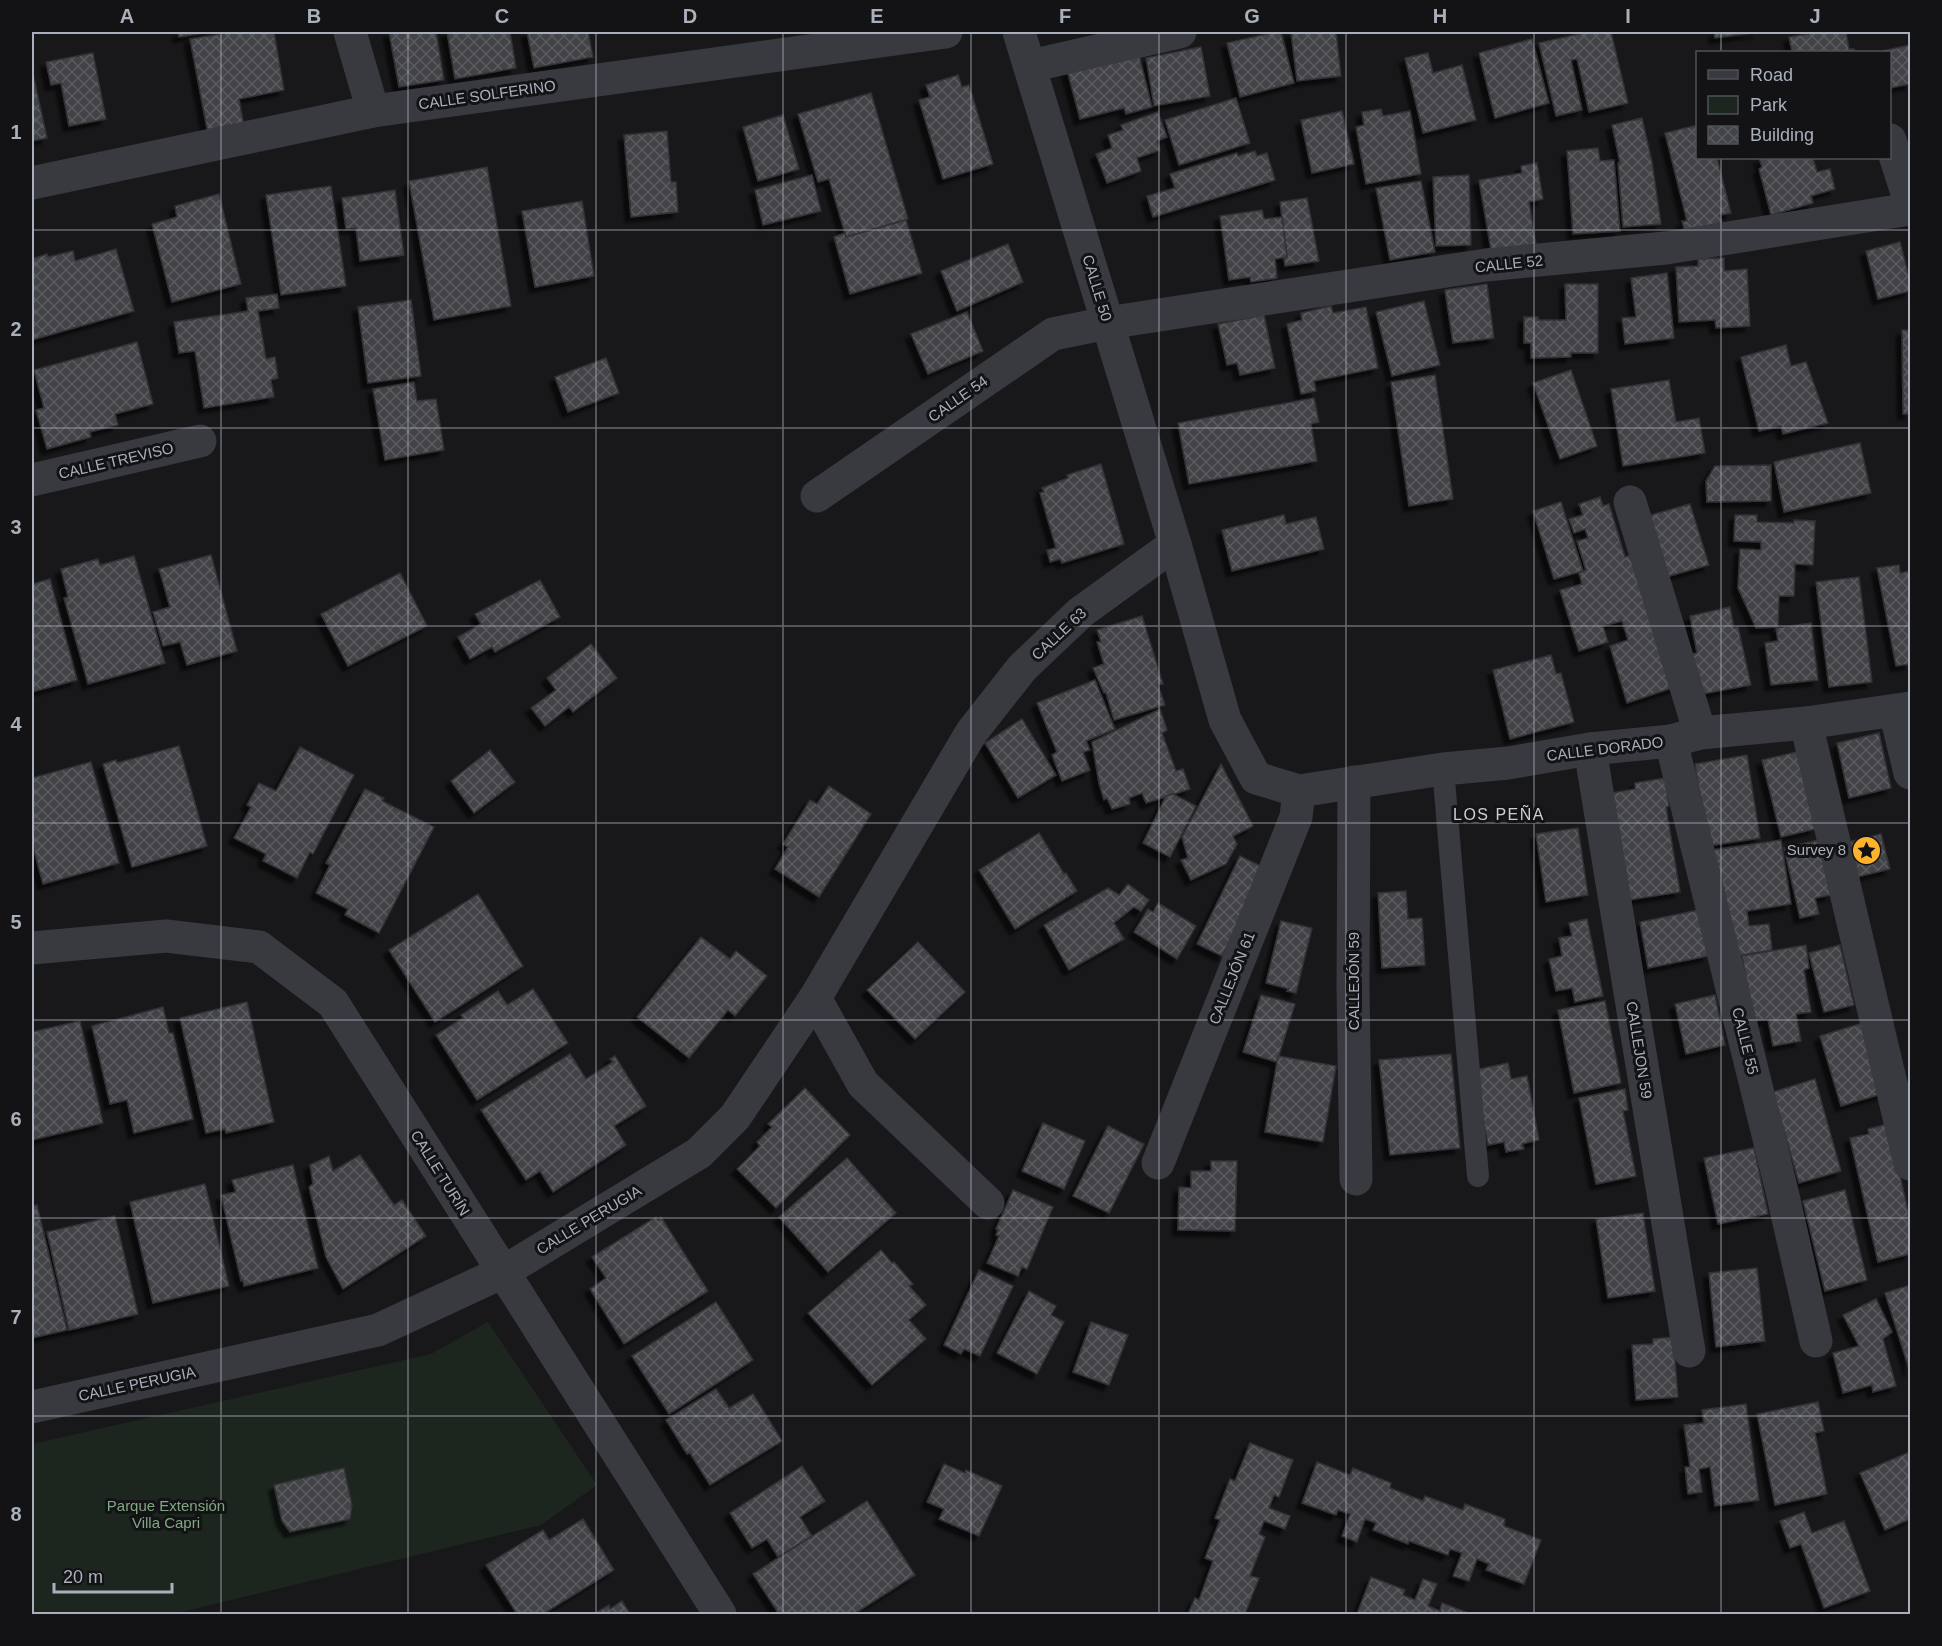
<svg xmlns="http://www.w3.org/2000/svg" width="1942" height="1646" viewBox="0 0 1942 1646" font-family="Helvetica,sans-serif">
<defs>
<pattern id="building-cross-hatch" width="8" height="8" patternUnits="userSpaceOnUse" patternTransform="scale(1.5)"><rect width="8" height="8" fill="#424347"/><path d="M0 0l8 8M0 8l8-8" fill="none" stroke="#5a5c60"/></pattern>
<filter id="shadow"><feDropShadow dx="-5.5" dy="5.5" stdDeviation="1.5" flood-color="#0009"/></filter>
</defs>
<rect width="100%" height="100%" fill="#18181a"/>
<polygon fill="#1d261e" points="488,1322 597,1485 541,1525 173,1614 32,1614 32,1444 431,1354"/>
<g fill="url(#building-cross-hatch)" stroke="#323236" stroke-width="1.5" filter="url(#shadow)">
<polygon points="178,32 209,32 179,37"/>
<polygon points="234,32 274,32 284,90 239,99 244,127 208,134 190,39"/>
<polygon points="389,32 436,32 444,80 399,87"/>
<polygon points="447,32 510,32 516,68 455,79"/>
<polygon points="527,32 588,32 593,57 534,68"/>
<polygon points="1276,32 1281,32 1294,83 1240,97 1227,43"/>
<polygon points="1291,32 1336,32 1341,76 1297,81"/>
<polygon points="1588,32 1611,32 1628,103 1589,112 1577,59 1571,60 1582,110 1556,116 1539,43"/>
<polygon points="1714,32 1759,32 1715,38"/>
<polygon points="1821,32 1846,32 1849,49 1854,49 1855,52 1792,52 1789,37"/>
<polygon points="1532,39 1549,103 1495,118 1479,53"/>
<polygon points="1910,45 1910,84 1890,88 1890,52 1882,52 1882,51"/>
<polygon points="1201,47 1210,96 1154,106 1146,58"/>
<polygon points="1138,51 1152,107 1126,114 1124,108 1080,119 1067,70"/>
<polygon points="93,53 106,119 69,126 61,83 51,85 46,62"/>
<polygon points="1428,53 1433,73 1462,65 1476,120 1423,133 1405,58"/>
<polygon points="32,69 47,138 32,141"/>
<polygon points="958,75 962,87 969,85 993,164 943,179 919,100 930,97 926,85"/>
<polygon points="871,93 908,219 846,237 829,179 818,182 798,114"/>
<polygon points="1236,98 1250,143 1179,165 1165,120"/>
<polygon points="1381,109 1383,116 1410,111 1421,174 1366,184 1356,127 1364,125 1362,112"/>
<polygon points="1342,111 1354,164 1312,173 1301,120"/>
<polygon points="1158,112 1167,137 1157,141 1160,150 1137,158 1141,171 1107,183 1096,154 1112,148 1108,135 1123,130 1121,125"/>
<polygon points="783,115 799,169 758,181 743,127"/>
<polygon points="1642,118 1652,162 1661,224 1623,227 1618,163 1620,163 1612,125"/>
<polygon points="1698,125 1698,158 1717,158 1731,213 1720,215 1724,230 1687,239 1682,221 1687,221 1665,133"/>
<polygon points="667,131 671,182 676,182 678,212 631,217 624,135"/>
<polygon points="1598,148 1600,161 1614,160 1620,231 1573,234 1567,151"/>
<polygon points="1255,151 1257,156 1267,153 1275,180 1153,217 1147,196 1175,188 1170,174 1237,153 1238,156"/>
<polygon points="1759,158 1813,158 1817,172 1830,169 1835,189 1811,196 1813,203 1771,215 1759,169 1762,167"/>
<polygon points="1537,163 1543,199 1529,202 1536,244 1513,247 1492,256 1479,180 1522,173 1521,166"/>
<polygon points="487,167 511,306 434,320 409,181"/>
<polygon points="812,175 821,211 763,225 755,190"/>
<polygon points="1469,175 1471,245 1436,246 1433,177"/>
<polygon points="1421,181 1435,252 1390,260 1376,188"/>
<polygon points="331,186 346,286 281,295 266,195"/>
<polygon points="395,190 404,255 360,261 356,228 346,229 342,198"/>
<polygon points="219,194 241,284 172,302 152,224 177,217 175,206"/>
<polygon points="1307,198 1319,261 1285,266 1284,258 1287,257 1280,202"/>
<polygon points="582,201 594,276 535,287 522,211"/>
<polygon points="1262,210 1264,219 1282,217 1287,257 1275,259 1277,278 1251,282 1250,277 1229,280 1220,216"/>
<polygon points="906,220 922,273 850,294 834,237 845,233 846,237"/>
<polygon points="1900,242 1910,281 1910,291 1878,299 1866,251"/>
<polygon points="1008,244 1023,282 957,311 941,271"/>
<polygon points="116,249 134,311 32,340 32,259 47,254 48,257 73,251 75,261"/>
<polygon points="1724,258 1724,271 1747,269 1750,326 1716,328 1715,320 1679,322 1676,267 1698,266 1698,259"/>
<polygon points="1667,273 1674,338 1625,344 1622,318 1636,317 1631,278"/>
<polygon points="1487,284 1494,338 1453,343 1445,290"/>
<polygon points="1565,284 1598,284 1598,353 1571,353 1571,357 1531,358 1531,343 1524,343 1524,317 1538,317 1538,320 1566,320"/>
<polygon points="277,294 279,308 258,311 266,359 275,357 278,378 271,380 274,397 204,408 195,351 179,353 174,322 248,311 246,298"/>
<polygon points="411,300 421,376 368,383 358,307"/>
<polygon points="1424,301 1440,365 1392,376 1376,312"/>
<polygon points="1331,306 1333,313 1366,307 1378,368 1314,381 1316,391 1301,394 1287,324 1302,320 1301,313"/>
<polygon points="967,312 983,351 928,374 911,334"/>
<polygon points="1264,315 1275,368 1240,375 1237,363 1227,365 1218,324"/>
<polygon points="1902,330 1910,330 1910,414 1903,414"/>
<polygon points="137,342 153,404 115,414 118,425 90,432 91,437 47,449 36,410 44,408 34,370"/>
<polygon points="1786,345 1791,366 1806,362 1828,423 1783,434 1781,426 1759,431 1741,357"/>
<polygon points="606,358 619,393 568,412 555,377"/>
<polygon points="1571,370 1597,446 1560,459 1533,383"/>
<polygon points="1435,375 1453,499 1409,506 1391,382"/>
<polygon points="1669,380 1676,422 1699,418 1705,453 1623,466 1611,389"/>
<polygon points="414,382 417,401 436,399 444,450 385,460 373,389"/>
<polygon points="1314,398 1319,422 1311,424 1317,461 1189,484 1178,423"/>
<polygon points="1860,443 1871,493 1784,512 1774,462"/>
<polygon points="1101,464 1124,544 1062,563 1060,559 1050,562 1047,550 1056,548 1040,493 1044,492 1042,488 1068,478 1067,475"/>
<polygon points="1771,465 1771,501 1707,502 1706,481 1715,466"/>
<polygon points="1600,497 1603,506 1609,504 1625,557 1631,555 1675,687 1627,703 1610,646 1628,640 1622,621 1603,626 1608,642 1579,651 1560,590 1582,584 1579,573 1586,570 1577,541 1588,538 1585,529 1574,533 1569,519 1583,515 1579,504"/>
<polygon points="1561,502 1583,571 1554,579 1533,511"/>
<polygon points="1690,504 1709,565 1662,578 1644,517"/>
<polygon points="1284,515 1286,524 1316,517 1324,549 1232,571 1222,530"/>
<polygon points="1735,515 1757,515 1757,522 1794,523 1794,520 1815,521 1813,565 1795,564 1794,596 1779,596 1778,627 1756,628 1738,588 1740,549 1761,550 1761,542 1734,541"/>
<polygon points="211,555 237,651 187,665 180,642 163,646 153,612 170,607 159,569"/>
<polygon points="134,556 165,663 88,684 64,598 68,597 61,569 98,559 100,565"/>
<polygon points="1899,565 1900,573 1910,571 1910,664 1896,666 1877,568"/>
<polygon points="400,573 427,626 348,666 321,614"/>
<polygon points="1859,577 1872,682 1829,687 1816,582"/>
<polygon points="50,579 77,680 32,692 32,584"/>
<polygon points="540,580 560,617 495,652 492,647 470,659 458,637 481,624 475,614"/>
<polygon points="1730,607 1734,628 1738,627 1751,685 1697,695 1683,656 1697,653 1690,616"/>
<polygon points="1142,616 1163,684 1158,685 1165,705 1114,720 1106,693 1104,693 1093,668 1104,664 1097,642 1101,642 1097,630"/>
<polygon points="1811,623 1818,680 1771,685 1765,643 1778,641 1776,628"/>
<polygon points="591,644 617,678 573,712 569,707 545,726 531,708 556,690 547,678"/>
<polygon points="1551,655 1556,674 1561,673 1574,722 1510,739 1493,670"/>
<polygon points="1095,680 1115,729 1086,741 1090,750 1083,752 1090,770 1062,781 1052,755 1057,752 1037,703"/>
<polygon points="1160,709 1167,730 1162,733 1176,771 1183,769 1190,789 1146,803 1142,793 1129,798 1130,804 1112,809 1107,798 1104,800 1099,783 1092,742"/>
<polygon points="1022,719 1056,775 1018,798 985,743"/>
<polygon points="1879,733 1891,788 1849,798 1837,743"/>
<polygon points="179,746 207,846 132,867 103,764 116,760 117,763"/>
<polygon points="300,747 354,775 313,854 310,852 297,878 263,861 266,854 234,838 251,807 247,805 259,783 276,791"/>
<polygon points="490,750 515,782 474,813 451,781"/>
<polygon points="1797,752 1815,829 1781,837 1762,760"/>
<polygon points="1747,755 1760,838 1708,846 1695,764"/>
<polygon points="91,762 119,863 43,884 32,843 32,778"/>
<polygon points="1221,764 1253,826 1233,836 1237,844 1226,864 1191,880 1181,860 1188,858 1182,837"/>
<polygon points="1665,778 1669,806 1666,807 1680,892 1629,900 1611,793 1635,789 1635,783"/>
<polygon points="829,786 871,814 819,897 775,869 788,847 783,844 810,800 817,804"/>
<polygon points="365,789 384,798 382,801 434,827 379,933 345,915 348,909 316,893 330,865 326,863"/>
<polygon points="1173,794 1196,806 1170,857 1143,843 1166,796"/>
<polygon points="1578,828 1588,895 1546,902 1536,834"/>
<polygon points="1039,833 1064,874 1066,873 1077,891 1015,929 979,870"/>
<polygon points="1881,834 1890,869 1840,881 1832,846"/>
<polygon points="1781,840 1791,904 1747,911 1749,926 1769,924 1772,950 1736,956 1713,850"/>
<polygon points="1819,840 1831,895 1815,898 1819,914 1800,918 1784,848"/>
<polygon points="1240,856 1265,868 1222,956 1197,944"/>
<polygon points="1128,884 1149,900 1141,911 1134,907 1114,923 1124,939 1069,970 1044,925 1108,888 1119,895"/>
<polygon points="1406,891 1408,919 1422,918 1425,965 1382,968 1378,893"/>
<polygon points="478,894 523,966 435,1022 389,950"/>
<polygon points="1158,903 1196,926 1177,959 1134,932 1148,909 1153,912"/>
<polygon points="1699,910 1708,956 1648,968 1640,922"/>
<polygon points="1587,919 1603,996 1575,1002 1572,988 1556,991 1549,959 1562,956 1559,938 1572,936 1569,923"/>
<polygon points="1281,921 1312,928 1296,993 1287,991 1289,989 1266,983"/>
<polygon points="701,937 730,959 736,951 767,976 735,1016 728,1010 689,1058 637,1017"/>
<polygon points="918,942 965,992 915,1039 867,990"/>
<polygon points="1806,945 1809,968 1804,970 1811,1012 1796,1014 1801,1041 1773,1046 1768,1019 1754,1021 1742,956"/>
<polygon points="1840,945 1854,1005 1824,1012 1809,953"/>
<polygon points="533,989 568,1043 477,1100 436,1035 463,1018 461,1015 498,991 507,1005"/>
<polygon points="1261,995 1295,1004 1277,1062 1243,1052"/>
<polygon points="1715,995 1725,1045 1686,1054 1675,1004"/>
<polygon points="1605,1001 1621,1083 1574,1093 1558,1010"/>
<polygon points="247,1002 274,1122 226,1133 225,1129 206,1133 180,1018"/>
<polygon points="163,1007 169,1033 173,1033 193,1119 134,1133 127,1100 110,1104 92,1026"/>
<polygon points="80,1021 103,1123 32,1140 32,1032"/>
<polygon points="1863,1023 1885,1093 1841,1106 1820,1036"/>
<polygon points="570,1054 586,1079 613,1062 610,1059 615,1056 646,1106 614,1126 626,1145 553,1192 540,1171 526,1180 481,1110"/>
<polygon points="1451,1054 1460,1148 1390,1155 1379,1060"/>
<polygon points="1278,1056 1336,1066 1323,1142 1265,1132"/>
<polygon points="1508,1063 1511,1079 1527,1076 1539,1140 1522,1144 1524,1149 1506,1152 1504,1142 1488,1145 1474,1070"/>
<polygon points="1815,1079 1841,1171 1799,1183 1773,1092"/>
<polygon points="805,1088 850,1135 776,1208 737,1169 760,1146 757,1142 772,1127 768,1124"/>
<polygon points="1625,1089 1628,1110 1623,1111 1636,1176 1596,1184 1579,1098"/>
<polygon points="1043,1123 1085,1141 1064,1189 1022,1171"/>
<polygon points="1892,1123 1892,1140 1910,1220 1910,1254 1878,1262 1850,1138 1869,1134 1868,1129"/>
<polygon points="1108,1126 1144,1144 1109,1213 1073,1196"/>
<polygon points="1754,1148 1768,1214 1718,1224 1704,1158"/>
<polygon points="360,1155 394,1205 402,1200 426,1236 343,1289 326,1257 309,1187 313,1184 310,1165 329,1156 333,1171"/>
<polygon points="847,1158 896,1213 828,1272 779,1217"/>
<polygon points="1211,1161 1237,1161 1235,1231 1178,1230 1179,1187 1191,1188 1191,1171 1211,1171"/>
<polygon points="293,1165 318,1268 244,1286 243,1280 241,1281 221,1195 236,1192 232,1180"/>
<polygon points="205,1184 229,1286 153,1303 130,1202"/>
<polygon points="1013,1190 1053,1207 1027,1269 1022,1267 1018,1276 987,1263 999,1236 996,1235 998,1230 996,1229"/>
<polygon points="1845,1190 1867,1280 1825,1291 1803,1201"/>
<polygon points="37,1205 67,1330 32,1338 32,1206"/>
<polygon points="1643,1213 1655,1291 1608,1298 1596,1219"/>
<polygon points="115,1216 138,1314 69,1330 47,1232"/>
<polygon points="656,1217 658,1220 661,1217 708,1291 624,1344 590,1289 606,1278 592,1257"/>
<polygon points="881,1250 892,1263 894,1262 913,1284 909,1286 926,1305 909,1320 926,1339 872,1385 808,1313"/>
<polygon points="1757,1268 1765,1341 1716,1347 1709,1273"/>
<polygon points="979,1270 1013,1286 980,1356 964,1349 961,1354 944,1345"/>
<polygon points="1910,1285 1910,1372 1885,1293"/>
<polygon points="1029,1291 1056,1306 1051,1315 1064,1322 1037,1374 997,1353"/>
<polygon points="1876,1299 1892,1332 1883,1339 1896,1386 1873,1392 1872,1385 1843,1393 1833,1353 1859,1346 1843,1315"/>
<polygon points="716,1302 753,1360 669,1414 632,1356"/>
<polygon points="1091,1322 1128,1335 1109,1385 1073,1372"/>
<polygon points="1673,1337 1678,1397 1636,1400 1632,1345 1653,1344 1653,1339"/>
<polygon points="716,1389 729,1408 753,1394 782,1441 710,1485 690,1453 687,1454 666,1420"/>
<polygon points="1818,1402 1824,1431 1815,1433 1827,1494 1775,1505 1757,1414"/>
<polygon points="1746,1404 1759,1500 1715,1506 1710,1467 1699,1469 1702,1492 1688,1494 1685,1467 1690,1467 1684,1425 1704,1423 1702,1410"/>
<polygon points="1250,1443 1293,1460 1279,1497 1274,1495 1269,1508 1290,1516 1285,1529 1264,1521 1259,1534 1265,1537 1250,1576 1259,1578 1245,1614 1188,1614 1195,1598 1199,1600 1213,1561 1205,1558 1220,1520 1215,1518 1230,1479 1235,1481"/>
<polygon points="1910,1452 1910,1519 1885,1530 1860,1473"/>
<polygon points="1317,1462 1350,1475 1353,1468 1391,1483 1390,1488 1423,1501 1425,1496 1463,1510 1465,1504 1505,1519 1504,1526 1541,1540 1524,1584 1486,1570 1489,1564 1477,1559 1469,1581 1453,1576 1462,1553 1450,1549 1448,1555 1409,1541 1408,1544 1373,1530 1376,1523 1365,1519 1357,1542 1342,1536 1350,1514 1338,1510 1336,1515 1302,1503"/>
<polygon points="944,1464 965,1473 966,1470 1002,1486 979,1536 939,1519 944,1509 927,1502"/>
<polygon points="802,1466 825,1501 800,1517 812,1536 778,1557 767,1539 752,1548 730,1513"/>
<polygon points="344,1468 352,1505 350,1519 290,1532 282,1521 274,1485"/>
<polygon points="867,1501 915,1575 854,1614 779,1614 753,1574"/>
<polygon points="1804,1512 1812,1533 1844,1521 1870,1591 1824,1608 1801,1544 1790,1548 1780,1521"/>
<polygon points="583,1519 614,1570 543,1614 517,1614 486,1565 543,1530 549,1540"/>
<polygon points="1371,1577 1405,1590 1403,1595 1415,1600 1423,1579 1437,1584 1428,1606 1440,1611 1442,1603 1471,1614 1357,1614"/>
<polygon points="622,1601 630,1614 594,1614 609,1605 610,1609"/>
</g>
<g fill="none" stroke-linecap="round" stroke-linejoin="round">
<polyline stroke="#383a3f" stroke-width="22" points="1443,769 1478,1176"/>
<g stroke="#383a3f" stroke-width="33">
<polyline points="350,32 373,111"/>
<polyline points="1019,32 1175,544 1225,720 1256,778 1299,791 1443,769 1508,763 1590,749 1671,741 1700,733 1806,723 1910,708"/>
<polyline points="1030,66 1180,32"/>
<polyline points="1890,140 1910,202"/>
<polyline points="32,183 373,111 946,32"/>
<polyline points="32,480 200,441"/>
<polyline points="817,496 1053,334 1107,323 1486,265 1666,248 1910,209"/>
<polyline points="1630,502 1700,733"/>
<polyline points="1895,711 1910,773"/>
<polyline points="1806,723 1910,1164"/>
<polyline points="1671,741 1781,1187 1816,1341"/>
<polyline points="1590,749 1689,1351"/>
<polyline points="1354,782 1353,989 1356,1179"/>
<polyline points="32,948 166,936 259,947 333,1003 720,1614"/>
<polyline points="815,998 863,1084 988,1203"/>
<polyline points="1158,1163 1296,817 1299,791"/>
<polyline points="32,1407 378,1330 503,1272 699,1153 735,1117 815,998 971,733 1022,668 1081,612 1175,544"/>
</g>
</g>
<path fill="none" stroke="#a9afbb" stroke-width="1.5" stroke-opacity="0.55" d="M221 32V1614M408 32V1614M596 32V1614M783 32V1614M971 32V1614M1159 32V1614M1346 32V1614M1534 32V1614M1721 32V52M1721 158V1614M32 230H1910M32 428H1910M32 626H1910M32 823H1910M32 1020H1910M32 1218H1910M32 1416H1910"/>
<defs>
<symbol id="sight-disc" viewBox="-11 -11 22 22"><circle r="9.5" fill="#fdb22d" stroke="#131315"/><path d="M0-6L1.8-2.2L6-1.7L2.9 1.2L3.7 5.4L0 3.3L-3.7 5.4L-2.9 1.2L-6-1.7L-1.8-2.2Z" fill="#111"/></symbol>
</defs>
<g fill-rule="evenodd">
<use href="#sight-disc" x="1850" y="834" width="33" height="33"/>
</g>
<g text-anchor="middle" stroke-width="6" stroke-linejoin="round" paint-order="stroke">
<g font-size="15" fill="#a9afbb" stroke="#131315">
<text transform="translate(487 95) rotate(-8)" y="5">CALLE SOLFERINO</text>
<text transform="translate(1509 264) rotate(-6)" y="5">CALLE 52</text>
<text transform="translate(1097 288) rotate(73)" y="5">CALLE 50</text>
<text transform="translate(958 399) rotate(-35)" y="5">CALLE 54</text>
<text transform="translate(116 461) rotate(-13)" y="5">CALLE TREVISO</text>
<text transform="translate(1059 634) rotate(-43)" y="5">CALLE 63</text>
<text transform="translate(1605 749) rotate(-7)" y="5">CALLE DORADO</text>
<text transform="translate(1232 978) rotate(-68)" y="5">CALLEJÓN 61</text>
<text transform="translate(1354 981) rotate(-90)" y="5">CALLEJÓN 59</text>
<text transform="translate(1745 1041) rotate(76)" y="5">CALLE 55</text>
<text transform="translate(1639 1050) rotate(81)" y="5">CALLEJON 59</text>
<text transform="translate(440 1173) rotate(58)" y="5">CALLE TURÍN</text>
<text transform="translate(589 1220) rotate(-31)" y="5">CALLE PERUGIA</text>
<text transform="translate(137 1384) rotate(-12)" y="5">CALLE PERUGIA</text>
</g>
<g font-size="15" fill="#a9afbb" stroke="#131315" text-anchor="end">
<text x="1846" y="855">Survey 8</text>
</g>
<g font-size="15" fill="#7fa781" stroke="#131315">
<text x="166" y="1511">Parque Extensión<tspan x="166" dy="17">Villa Capri</tspan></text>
</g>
<g font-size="16" letter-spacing="1.5" fill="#cbced6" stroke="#131315">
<text x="1499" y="820">LOS PEÑA</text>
</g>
</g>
<rect width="1942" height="1646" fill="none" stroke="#131315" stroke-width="66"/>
<rect x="1696" y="51" width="195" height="108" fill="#131315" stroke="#4f5157" stroke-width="1.5"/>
<rect x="1708" y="70" width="30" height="9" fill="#383a3f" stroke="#4f5157" stroke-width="1.5"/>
<text x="1750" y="81" font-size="18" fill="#a9afbb">Road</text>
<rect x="1708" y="96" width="30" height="18" fill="#1d261e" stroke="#4f5157" stroke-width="1.5"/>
<text x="1750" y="111" font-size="18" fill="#a9afbb">Park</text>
<rect x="1708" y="126" width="30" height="18" fill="url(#building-cross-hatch)" stroke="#4f5157" stroke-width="1.5"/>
<text x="1750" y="141" font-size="18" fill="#a9afbb">Building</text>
<path d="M54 1583v9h118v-9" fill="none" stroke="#a9afbb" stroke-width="3"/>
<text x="63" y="1583" font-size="18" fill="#a9afbb" stroke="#131315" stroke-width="4.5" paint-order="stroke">20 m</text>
<rect x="33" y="33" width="1876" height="1580" fill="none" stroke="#a9afbb" stroke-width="2"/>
<g font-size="20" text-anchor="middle" font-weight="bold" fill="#a9afbb">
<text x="127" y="23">A</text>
<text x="314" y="23">B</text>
<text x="502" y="23">C</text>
<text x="690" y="23">D</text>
<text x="877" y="23">E</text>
<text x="1065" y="23">F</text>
<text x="1252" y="23">G</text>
<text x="1440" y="23">H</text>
<text x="1628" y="23">I</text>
<text x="1815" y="23">J</text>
<text x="16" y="139">1</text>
<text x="16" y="336">2</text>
<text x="16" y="534">3</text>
<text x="16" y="731">4</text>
<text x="16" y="929">5</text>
<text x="16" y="1126">6</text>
<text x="16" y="1324">7</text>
<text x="16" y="1521">8</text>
</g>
</svg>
